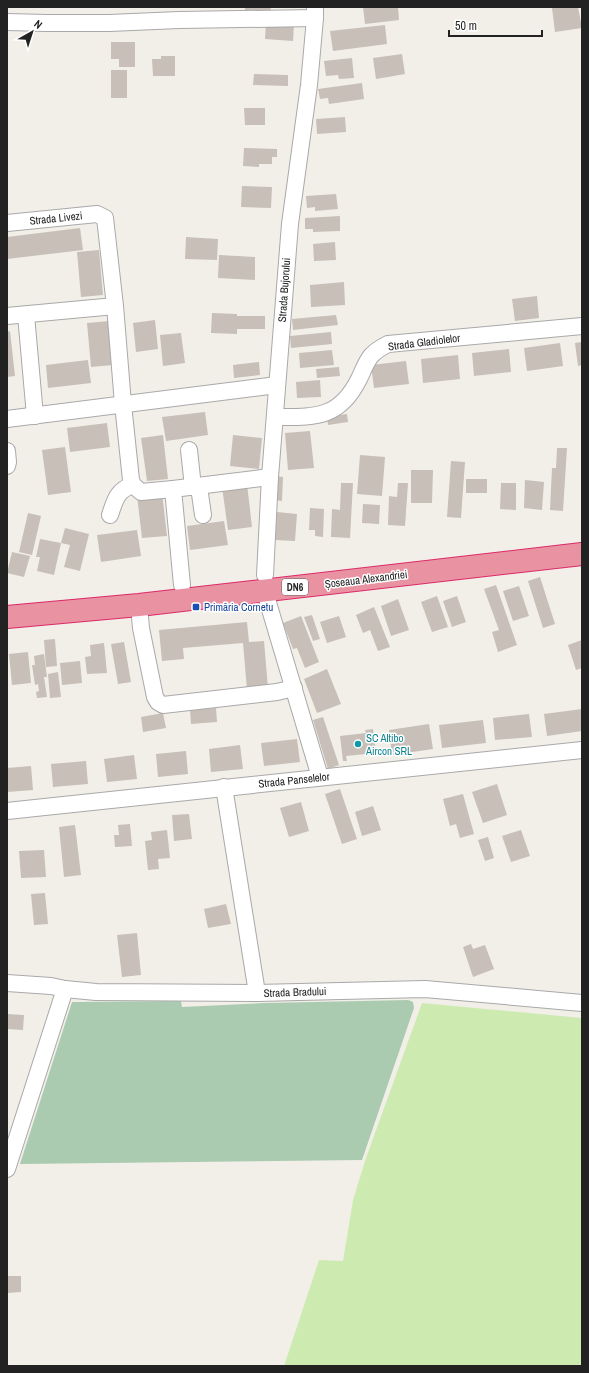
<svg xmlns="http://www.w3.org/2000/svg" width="589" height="1373" viewBox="0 0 589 1373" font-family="'Archivo Narrow',sans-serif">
<rect width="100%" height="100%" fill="#f2efe9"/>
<polygon fill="#cdebb0" points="422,1003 582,1018 582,1366 284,1366 319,1260 343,1261 353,1200 366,1158"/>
<polygon fill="#aacbaf" points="408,1000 413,1002 414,1008 362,1160 20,1164 72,1002 181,1001 182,1007 265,1003"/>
<g fill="#c7bfb8">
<polygon points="245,7 271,7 270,14 245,14"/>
<polygon points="363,7 398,7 399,20 365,24"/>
<polygon points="561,7 578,7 582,28 555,32 552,8"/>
<polygon points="266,22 294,24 293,41 265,39"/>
<polygon points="385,25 387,44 333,51 330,31"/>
<polygon points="111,42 135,42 135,67 119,67 119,59 111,59"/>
<polygon points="402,54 405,74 376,79 373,58"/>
<polygon points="161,56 175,56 175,76 153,76 152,59 161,59"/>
<polygon points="352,58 354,78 339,79 338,75 326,76 324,61"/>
<rect x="111" y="70" width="16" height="28"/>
<polygon points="254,74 288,75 288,86 253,85"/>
<polygon points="362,83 364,99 329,104 328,98 320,99 318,89"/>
<polygon points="244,108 265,108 265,125 245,125"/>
<polygon points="345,117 346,132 317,134 316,119"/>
<polygon points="244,148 277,149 277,157 272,157 272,164 259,164 259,167 243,166"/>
<polygon points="242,186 272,187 271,208 241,207"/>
<polygon points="336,194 338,209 315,211 315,207 307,208 306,196"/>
<polygon points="340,216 340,231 313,232 313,229 305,229 305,218"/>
<polygon points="80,228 83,250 7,259 7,237"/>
<polygon points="186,237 218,239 217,260 185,259"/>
<polygon points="335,242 336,260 314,261 313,244"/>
<polygon points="99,250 103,295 81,297 77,252"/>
<polygon points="219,255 255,257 255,280 218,278"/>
<polygon points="344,282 345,305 311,307 310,285"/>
<polygon points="537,296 539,318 515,321 512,299"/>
<polygon points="212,313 237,314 237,316 265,316 265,329 237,329 237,334 211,333"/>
<polygon points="336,315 338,325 293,330 292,319"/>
<polygon points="155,320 158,349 136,352 133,323"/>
<polygon points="109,321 113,365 91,367 87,323"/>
<polygon points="10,331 15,376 7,377 7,332"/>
<polygon points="331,332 332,344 291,348 290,336"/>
<polygon points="181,333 185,363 163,366 160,335"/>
<polygon points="582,342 582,365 578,366 575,343"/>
<polygon points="560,343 563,366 527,371 524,348"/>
<polygon points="509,349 511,372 474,376 472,353"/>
<polygon points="332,350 334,365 300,368 299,353"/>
<polygon points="458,355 460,379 423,383 421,359"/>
<polygon points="88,360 91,383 48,388 46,365"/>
<polygon points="406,361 409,384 374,388 371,365"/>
<polygon points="259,362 260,375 234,378 233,365"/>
<polygon points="339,367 340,376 317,378 316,369"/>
<polygon points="320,380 321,397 297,398 296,382"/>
<polygon points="205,412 208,435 166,441 162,417"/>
<polygon points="347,414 348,422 328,425 327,417"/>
<polygon points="107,423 110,447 70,452 67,428"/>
<polygon points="310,431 314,468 288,470 285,433"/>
<polygon points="163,435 168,479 147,481 141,438"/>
<polygon points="233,435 262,438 259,469 230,466"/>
<polygon points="65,447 71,492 48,495 42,450"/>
<polygon points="557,448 567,448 563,511 550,510 552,468 556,468"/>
<polygon points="360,455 385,457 382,496 357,494"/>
<polygon points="451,461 465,462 461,518 447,517"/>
<polygon points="411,470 433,470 432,503 411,503"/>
<polygon points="275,476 283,477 282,501 274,500"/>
<rect x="466" y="479" width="21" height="14"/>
<polygon points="525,480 544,482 542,510 524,508"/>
<polygon points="341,483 353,483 350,538 331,537 332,509 340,510"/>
<polygon points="398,483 408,483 405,526 388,525 389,496 397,497"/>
<polygon points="501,483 516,483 516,510 500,509"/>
<polygon points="247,484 252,527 228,530 222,487"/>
<polygon points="162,492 167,536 142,538 137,495"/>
<polygon points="363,504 380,505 379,524 362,523"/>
<polygon points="310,508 324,509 323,537 315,536 315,530 309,530"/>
<polygon points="277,512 297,514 295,541 275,540"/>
<polygon points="28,513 41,516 32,555 19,552"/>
<polygon points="224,521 228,545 190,550 187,526"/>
<polygon points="65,528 89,534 80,571 64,567 70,545 61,543"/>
<polygon points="137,530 141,556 101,562 97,535"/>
<polygon points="40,539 61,543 54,575 37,571 40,557 36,557"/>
<polygon points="12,552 30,556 24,577 7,573"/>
<polygon points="540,577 555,624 543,628 528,581"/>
<polygon points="496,585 517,645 498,652 492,632 499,630 484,589"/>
<polygon points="519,586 529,616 513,621 503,591"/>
<polygon points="437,596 448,627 432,632 421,602"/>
<polygon points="457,596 466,622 452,627 443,601"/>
<polygon points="398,599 409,630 391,636 381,606"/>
<polygon points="374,607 390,647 378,651 370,630 363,633 356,615"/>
<polygon points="312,615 320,639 313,641 304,617"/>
<polygon points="301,616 319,662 305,668 297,648 293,649 283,623"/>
<polygon points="339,616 346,637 327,643 320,622"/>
<polygon points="247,622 249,642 264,641 268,688 247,690 243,643 183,648 184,659 162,661 159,630"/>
<polygon points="55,639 57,666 46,667 44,640"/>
<polygon points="582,640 582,668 576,670 568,645"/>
<polygon points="124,642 131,682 118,684 111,644"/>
<polygon points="104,643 107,673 87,674 85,657 91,656 90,645"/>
<polygon points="28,652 31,683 12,685 9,654"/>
<polygon points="44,654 47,677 44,677 47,697 37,698 36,692 39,691 38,684 35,685 32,665 35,665 34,656"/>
<polygon points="80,661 82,683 62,685 60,663"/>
<polygon points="327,669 341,704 317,713 304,679"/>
<polygon points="58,672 61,697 50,698 48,674"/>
<polygon points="216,708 217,722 191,724 190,710"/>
<polygon points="582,709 582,731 547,736 544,714"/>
<polygon points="163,713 166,728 143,732 141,717"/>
<polygon points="529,714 532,737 495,740 493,718"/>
<polygon points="323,717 339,765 328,769 313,720"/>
<polygon points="483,720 486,743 442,748 439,725"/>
<polygon points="429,724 433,749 392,755 389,730"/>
<polygon points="373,729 376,753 346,756 347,761 343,761 340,736 366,733 365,730"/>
<polygon points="297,739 300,762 264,766 261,743"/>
<polygon points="240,745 243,769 211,772 209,749"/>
<polygon points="186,751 188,774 158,777 156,754"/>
<polygon points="134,755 137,779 107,782 104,759"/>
<polygon points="86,761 88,784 53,787 51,764"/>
<polygon points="31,766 33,790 7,792 7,768"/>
<polygon points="497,784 507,815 483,823 472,792"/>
<polygon points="340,789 357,839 342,844 325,794"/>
<polygon points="463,794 474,834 460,838 456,824 450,826 443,799"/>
<polygon points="301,802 309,831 289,837 280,808"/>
<polygon points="373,806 381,830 362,836 355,812"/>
<polygon points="189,814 192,839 174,841 172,815"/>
<polygon points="130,824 132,846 115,847 114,835 119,835 118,825"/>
<polygon points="75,825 81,875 64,877 59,827"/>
<polygon points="167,830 170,858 158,859 159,869 148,870 145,841 152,840 151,832"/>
<polygon points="521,830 530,856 511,862 502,836"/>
<polygon points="488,837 494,858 485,861 478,840"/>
<polygon points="44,850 46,877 21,878 19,851"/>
<polygon points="45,893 48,924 34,925 31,894"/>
<polygon points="226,904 231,924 208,928 204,909"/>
<polygon points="137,933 141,975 122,977 117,935"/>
<polygon points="471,944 473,949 485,945 494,969 473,977 463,947"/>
<polygon points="7,1014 24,1015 23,1030 7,1029"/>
<polygon points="7,1276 21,1276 21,1292 7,1293"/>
</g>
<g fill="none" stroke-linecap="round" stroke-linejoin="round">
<defs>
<g id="minor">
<polyline points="7,22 47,23 109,23 179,20 315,18"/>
<polyline points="7,223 97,214 105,218 115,306 123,404 131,480 133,485 141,492 173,489"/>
<polyline points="26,315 35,416"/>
<polyline points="7,316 115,306"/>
<path d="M276 417C315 417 339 419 359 379 368 360 368 354 388 344L582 326"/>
<polyline points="7,419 277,385"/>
<polyline points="189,450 193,487"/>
<polyline points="7,451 8,462 7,466"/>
<polyline points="199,487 203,515"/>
<path d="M110 515C115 500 117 490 133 485"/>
<polyline points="265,575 270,477 290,224 309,85 315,18 315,7"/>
<polyline points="182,585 173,489 270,477"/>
<polyline points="265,590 269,606 320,777"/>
<polyline points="139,605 141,628 155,697 158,702 163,705 277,692 294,688"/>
<polyline points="224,787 257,993"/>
<polyline points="7,811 582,750"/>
<polyline points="7,983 51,986 65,989 96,992 257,993 425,989 582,1003"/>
<polyline points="7,1169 65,989"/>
</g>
<polyline id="highway" points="7,617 139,605 582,554"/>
</defs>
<use href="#minor" stroke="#a9a9a9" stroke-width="18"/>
<use href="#highway" stroke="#dc2a67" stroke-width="24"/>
<use href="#minor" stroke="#fff" stroke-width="16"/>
<use href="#highway" stroke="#e892a2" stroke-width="22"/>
</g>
<rect fill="#1a4fb4" stroke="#fff" stroke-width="1.5" x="192" y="603" width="8" height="8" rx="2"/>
<circle fill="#0f9aa8" stroke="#fff" stroke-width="1.5" cx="358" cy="744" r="4"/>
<g text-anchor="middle" stroke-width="3" stroke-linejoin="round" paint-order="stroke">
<rect fill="#fff" stroke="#646464" stroke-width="1" x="282" y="579" width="26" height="16" rx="3"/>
<g font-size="10" font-weight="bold" fill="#222">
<text x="295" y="591">DN6</text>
</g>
<g font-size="11" fill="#222" stroke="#fff">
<text transform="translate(56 218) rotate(-6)" y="4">Strada Livezi</text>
<text transform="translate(284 290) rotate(-86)" y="4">Strada Bujorului</text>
<text transform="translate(424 342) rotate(-7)" y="4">Strada Gladiolelor</text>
<text transform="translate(366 579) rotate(-7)" y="4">Șoseaua Alexandriei</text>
<text transform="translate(294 780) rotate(-6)" y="4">Strada Panselelor</text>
<text transform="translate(295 992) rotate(-2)" y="4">Strada Bradului</text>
</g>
<g font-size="11" fill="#164399" stroke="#fff" text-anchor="start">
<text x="204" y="611">Primăria Cornetu</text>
</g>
<g font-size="11" fill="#0d838f" stroke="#fff" text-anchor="start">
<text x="366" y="742">SC Altibo<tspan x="366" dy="13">Aircon SRL</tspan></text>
</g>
</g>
<rect width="589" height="1373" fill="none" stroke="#222222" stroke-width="16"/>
<g transform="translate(32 32) rotate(39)" stroke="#ffffff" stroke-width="3" paint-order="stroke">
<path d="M0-3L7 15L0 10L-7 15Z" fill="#222222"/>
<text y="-6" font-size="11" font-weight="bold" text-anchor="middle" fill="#222222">N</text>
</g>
<path d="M449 30v6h93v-6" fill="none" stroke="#222222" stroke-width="2"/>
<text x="455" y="30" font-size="12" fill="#222222" stroke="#ffffff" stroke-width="3" paint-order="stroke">50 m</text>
</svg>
